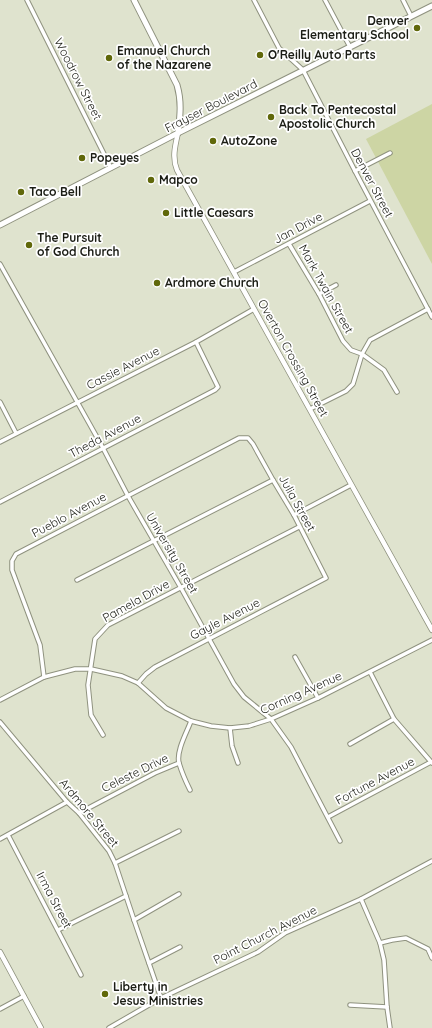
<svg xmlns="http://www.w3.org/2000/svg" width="432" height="1028" viewBox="0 0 432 1028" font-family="Quicksand,sans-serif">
<rect width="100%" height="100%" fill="#dfe3ce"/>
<polygon fill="#cdd5a4" points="432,104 432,264 366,139"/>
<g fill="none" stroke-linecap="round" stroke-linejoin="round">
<defs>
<g id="minor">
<polyline points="27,0 111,168"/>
<polyline points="254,0 279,48 303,70 355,171 432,317"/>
<polyline points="325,0 350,47"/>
<polyline points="403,0 411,16"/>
<polyline points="355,171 390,153"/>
<polyline points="289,244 319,294 343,341 351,350 362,354 384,370 397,392"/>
<polyline points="0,264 103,448 128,496 181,588 234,684 244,697 271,719 291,747 340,841"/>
<polyline points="234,272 370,201"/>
<polyline points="319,294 336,285"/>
<polyline points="0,402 16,433"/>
<polyline points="310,409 346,391 353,384 362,354 370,340 428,309"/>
<polyline points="0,442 196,342 254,309"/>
<polyline points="0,502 215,390 218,387 196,342"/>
<polyline points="294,515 351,485"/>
<polyline points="77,580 273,480"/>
<polyline points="295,657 318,698"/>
<polyline points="370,672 394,719 432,763"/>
<polyline points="44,677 40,645 12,570 12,561 16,554 239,438 248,438 253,444 273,480 294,515 326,578 155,667 146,674 138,683"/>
<polyline points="0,700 44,677 75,669 91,669 122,676 138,683 166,708 191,721 211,726 230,728 249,726 271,719 318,698 432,640"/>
<polyline points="0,722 67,802 79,813 109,851 115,863 134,920 161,998"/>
<polyline points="230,728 232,746 238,763"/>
<polyline points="103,735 91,715 88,685 95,639 108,625 299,527"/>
<polyline points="350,744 394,719"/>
<path d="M190 790C186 782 182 773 179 763 176 751 187 732 191 721"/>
<polyline points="79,813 155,773 179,763"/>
<polyline points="328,817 431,762"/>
<polyline points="8,835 81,975"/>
<polyline points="0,839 67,802"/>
<polyline points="115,863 179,831"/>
<polyline points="361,899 380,943 384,960 387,1007 390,1028"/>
<polyline points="134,920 179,894"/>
<polyline points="58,930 126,896"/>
<polyline points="380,943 392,940 406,938 428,949 432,958"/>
<polyline points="149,963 180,947"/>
<polyline points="350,1005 387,1007"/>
<polyline points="0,1009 24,996"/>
<polyline points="109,1028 161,998 258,952 285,933 361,899 432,861"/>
</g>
<g id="tertiary">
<path d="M178 133C175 146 172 158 177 170L432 630"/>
<polyline points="0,952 41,1028"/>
</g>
<g id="secondary">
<path d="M134 0 177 85C182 102 180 117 178 133"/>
<polyline points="0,225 178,133 432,6"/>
</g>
</defs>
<use href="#minor" stroke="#8f927f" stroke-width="5.5"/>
<use href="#tertiary" stroke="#8f927f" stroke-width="6"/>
<use href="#secondary" stroke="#8f927f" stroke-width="7"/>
<use href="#minor" stroke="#fff" stroke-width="3.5"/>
<use href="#tertiary" stroke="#fff" stroke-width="4.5"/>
<use href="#secondary" stroke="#fff" stroke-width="5"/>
</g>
<g fill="#60680a" stroke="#fff" stroke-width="1.5">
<circle cx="417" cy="28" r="4"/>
<circle cx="260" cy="55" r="4"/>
<circle cx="109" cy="58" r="4"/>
<circle cx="271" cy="117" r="4"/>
<circle cx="213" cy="141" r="4"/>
<circle cx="82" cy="158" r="4"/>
<circle cx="151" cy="180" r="4"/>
<circle cx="21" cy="192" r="4"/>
<circle cx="166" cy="213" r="4"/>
<circle cx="29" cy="245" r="4"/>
<circle cx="157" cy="283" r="4"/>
<circle cx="105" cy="994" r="4"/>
</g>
<g text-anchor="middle" stroke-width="3.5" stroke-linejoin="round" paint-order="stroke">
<g font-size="12" font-weight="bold" fill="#1b1d15" stroke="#fff" text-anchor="start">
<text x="409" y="25" text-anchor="end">Denver<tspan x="409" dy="14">Elementary School</tspan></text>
<text x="117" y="55">Emanuel Church<tspan x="117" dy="14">of the Nazarene</tspan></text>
<text x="268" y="59">O'Reilly Auto Parts</text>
<text x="279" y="114">Back To Pentecostal<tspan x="279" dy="14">Apostolic Church</tspan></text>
<text x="221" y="145">AutoZone</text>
<text x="90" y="162">Popeyes</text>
<text x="159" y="184">Mapco</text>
<text x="29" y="196">Taco Bell</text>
<text x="174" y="217">Little Caesars</text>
<text x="37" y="242">The Pursuit<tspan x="37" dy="14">of God Church</tspan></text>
<text x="165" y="287">Ardmore Church</text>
<text x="113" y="991">Liberty in<tspan x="113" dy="14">Jesus Ministries</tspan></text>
</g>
<g font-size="12" fill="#1b1d15" stroke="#fff">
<text transform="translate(78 79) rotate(63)" y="4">Woodrow Street</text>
<text transform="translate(211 106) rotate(-27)" y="4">Frayser Boulevard</text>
<text transform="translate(372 183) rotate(62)" y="4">Denver Street</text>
<text transform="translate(298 228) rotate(-28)" y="4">Jan Drive</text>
<text transform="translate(326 289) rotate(61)" y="4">Mark Twain Street</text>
<text transform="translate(293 358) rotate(61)" y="4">Overton Crossing Street</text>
<text transform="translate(123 368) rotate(-27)" y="4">Cassie Avenue</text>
<text transform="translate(105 436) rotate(-28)" y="4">Theda Avenue</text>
<text transform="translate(297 503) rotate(61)" y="4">Julia Street</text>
<text transform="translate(69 515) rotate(-28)" y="4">Pueblo Avenue</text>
<text transform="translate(172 553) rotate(60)" y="4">University Street</text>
<text transform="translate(136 601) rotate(-29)" y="4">Pamela Drive</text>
<text transform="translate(225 619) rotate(-27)" y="4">Gayle Avenue</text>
<text transform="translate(301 693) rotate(-24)" y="4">Corning Avenue</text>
<text transform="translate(135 773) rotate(-26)" y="4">Celeste Drive</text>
<text transform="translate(375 781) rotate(-28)" y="4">Fortune Avenue</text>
<text transform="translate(89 813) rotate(50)" y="4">Ardmore Street</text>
<text transform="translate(54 900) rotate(62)" y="4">Irma Street</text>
<text transform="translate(265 935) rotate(-27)" y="4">Point Church Avenue</text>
</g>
</g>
</svg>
